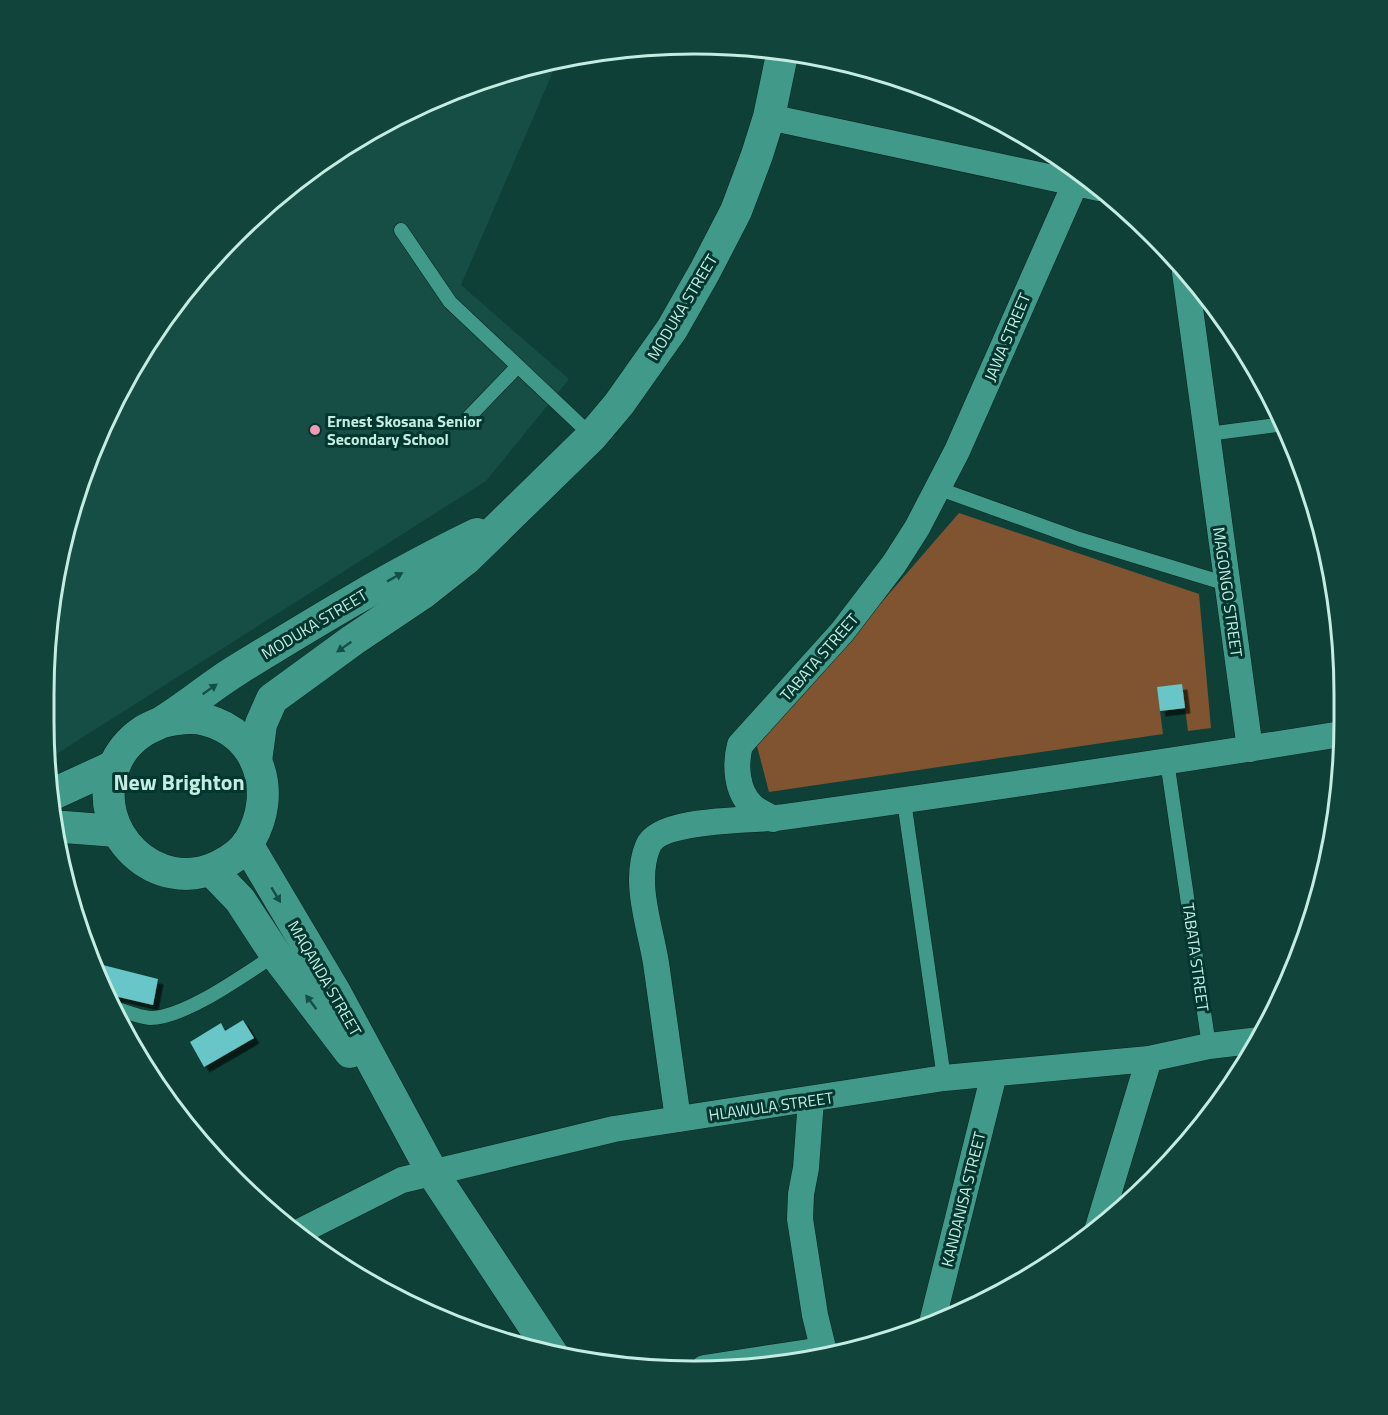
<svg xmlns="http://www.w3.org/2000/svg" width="1388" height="1415" viewBox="0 0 1388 1415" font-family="'Titillium Web',sans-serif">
<defs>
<filter id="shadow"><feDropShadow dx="5.5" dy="5.5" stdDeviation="0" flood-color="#0009"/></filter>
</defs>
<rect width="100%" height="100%" fill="#0f4038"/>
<polygon fill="#164d44" points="558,60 461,285 569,379 486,481 47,760 44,721 49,609 78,485 131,368 205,265 298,178 407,110 526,66"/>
<polygon fill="#805430" points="959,513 1199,594 1211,728 1188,731 1185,708 1160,711 1163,734 769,792 757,746"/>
<g fill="#67c5c8" filter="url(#shadow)">
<polygon points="1182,684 1185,708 1160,711 1157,687"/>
<polygon points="91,962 158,979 153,1005 106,994"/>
<polygon points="243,1020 254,1038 204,1067 190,1042 221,1023 225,1031"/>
</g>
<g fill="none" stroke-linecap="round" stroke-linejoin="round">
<defs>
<g id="service">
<polyline points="401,230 450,302 592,436"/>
<polyline points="465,421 517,367"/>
<polyline points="1208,434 1284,424"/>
<polyline points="937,488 1079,539 1227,584"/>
<polyline points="1167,761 1209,1046"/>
<polyline points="904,801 944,1078"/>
<path d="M114 1008C125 1011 138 1017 150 1018 186 1018 246 973 278 953"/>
</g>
<g id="minor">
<polyline points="769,117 1099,188"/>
<polyline points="1185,272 1250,749"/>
<path d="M773 819C767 815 757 811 752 806 736 791 735 764 740 745L842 632 894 564 917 528 957 451 1075 184"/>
<polyline points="811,1100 806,1168 801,1194 800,1219 815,1315 824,1352"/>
<path d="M678 1119C671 1067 663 1015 656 963 650 926 633 882 648 846 660 817 756 821 784 817 970 791 1156 764 1341 734"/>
<polyline points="1097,1231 1149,1059"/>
<polyline points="297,1233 402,1180 614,1129 944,1078 1149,1059 1209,1046 1260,1040"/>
<polyline points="932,1323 994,1074"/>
<polyline points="704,1368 809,1352 824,1352 830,1355"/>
</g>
<g id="tertiary">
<path d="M162 722C176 719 191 716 206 720 261 735 277 794 250 840 243 852 231 860 219 866 156 897 89 831 114 767 119 753 130 740 142 732 148 728 156 725 162 722 188 706 211 686 237 670 315 622 394 574 477 534"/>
<polyline points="256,761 261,724 272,699 353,640 423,593 466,559 592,436 619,404 672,329 705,271 736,211 757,155 769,117 783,50"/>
<polyline points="51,795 114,766"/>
<polyline points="54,828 64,827 116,831"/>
<polyline points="247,844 336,994 432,1172 553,1355"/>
<polyline points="211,870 240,900 276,955 350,1052"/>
</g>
</defs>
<use href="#service" stroke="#08241f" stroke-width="15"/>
<use href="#minor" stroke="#08241f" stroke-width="27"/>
<use href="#tertiary" stroke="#08241f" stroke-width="33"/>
<use href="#service" stroke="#419a89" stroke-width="14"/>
<use href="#minor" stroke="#419a89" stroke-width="26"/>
<use href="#tertiary" stroke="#419a89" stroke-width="32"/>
</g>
<defs><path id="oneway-solid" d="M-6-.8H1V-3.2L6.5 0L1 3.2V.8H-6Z" transform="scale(1.5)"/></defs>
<g fill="#124f45">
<use href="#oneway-solid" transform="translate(395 577) rotate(-29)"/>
<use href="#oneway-solid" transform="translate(344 647) rotate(145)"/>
<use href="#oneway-solid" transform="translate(210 689) rotate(-35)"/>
<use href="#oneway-solid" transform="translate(276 895) rotate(59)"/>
<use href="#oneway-solid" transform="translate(311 1002) rotate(-127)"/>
</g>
<circle fill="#f09ab6" stroke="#02362e" stroke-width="2" cx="315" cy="430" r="6"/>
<g text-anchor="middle" stroke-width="6" stroke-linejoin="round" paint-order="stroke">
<g font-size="16" fill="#c3ece2" stroke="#02362e">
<text transform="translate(682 307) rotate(-59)" y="6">MODUKA STREET</text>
<text transform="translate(1007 337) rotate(-67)" y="6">JAWA STREET</text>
<text transform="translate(1228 592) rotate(82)" y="6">MAGONGO STREET</text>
<text transform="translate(314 624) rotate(-31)" y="6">MODUKA STREET</text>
<text transform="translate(819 657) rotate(-49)" y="6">TABATA STREET</text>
<text transform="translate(1196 957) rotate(82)" y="6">TABATA STREET</text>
<text transform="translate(325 978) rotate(60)" y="6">MAQANDA STREET</text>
<text transform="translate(771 1106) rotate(-8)" y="6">HLAWULA STREET</text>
<text transform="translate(963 1199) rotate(-76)" y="6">KANDANISA STREET</text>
</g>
<g font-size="16" font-weight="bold" fill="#c3ece2" stroke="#02362e" text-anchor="start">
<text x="327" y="427">Ernest Skosana Senior<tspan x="327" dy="18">Secondary School</tspan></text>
</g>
<g font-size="22" font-weight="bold" fill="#c3ece2" stroke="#02362e">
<text x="179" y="790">New Brighton</text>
</g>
</g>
<path d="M0 0H1388V1415H0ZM694 54H694A640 640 0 0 1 1334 694V721A640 640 0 0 1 694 1361H694A640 640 0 0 1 54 721V694A640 640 0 0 1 694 54Z" fill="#11453c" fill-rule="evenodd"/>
<path fill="none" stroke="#c3ece2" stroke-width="3" d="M694 54H694A640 640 0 0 1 1334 694V721A640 640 0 0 1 694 1361H694A640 640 0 0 1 54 721V694A640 640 0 0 1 694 54Z"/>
</svg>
